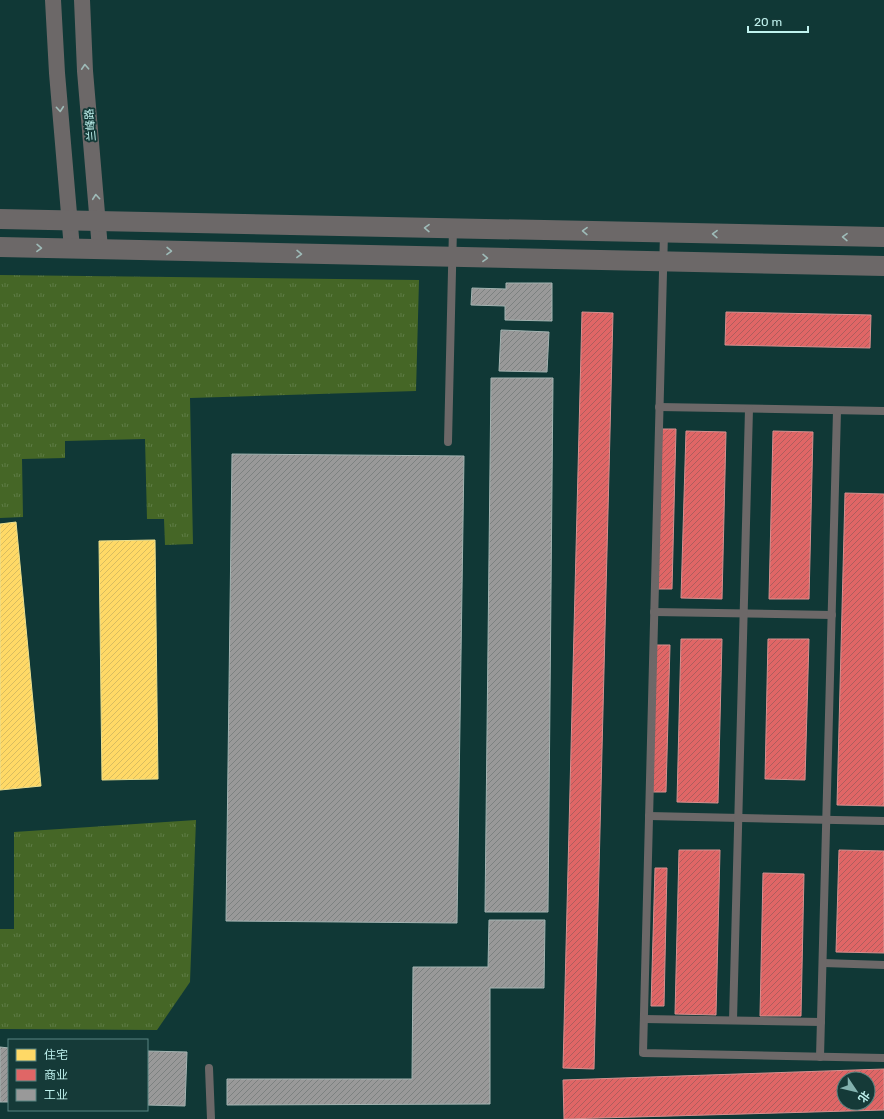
<svg xmlns="http://www.w3.org/2000/svg" width="884" height="1119" viewBox="0 0 884 1119" font-family="Rubik,'Noto Sans SC',sans-serif">
<defs>
<pattern id="grass-tufts" width="24" height="20" patternUnits="userSpaceOnUse"><rect width="24" height="20" fill="#456626"/><path d="M3 7l-1-3M5 7V3M7 7l1-3M15 17l-1-3M17 17v-4M19 17l1-3" fill="none" stroke="#5e7c46"/></pattern>
<pattern id="homes-hatch" width="6" height="6" patternUnits="userSpaceOnUse"><rect width="6" height="6" fill="#ffd966"/><path d="M-1 1l2-2M0 6l6-6M5 7l2-2" fill="none" stroke="#d7bc60"/></pattern>
<pattern id="shops-hatch" width="6" height="6" patternUnits="userSpaceOnUse"><rect width="6" height="6" fill="#e06666"/><path d="M-1 1l2-2M0 6l6-6M5 7l2-2" fill="none" stroke="#ae5d5d"/></pattern>
<pattern id="industry-hatch" width="6" height="6" patternUnits="userSpaceOnUse"><rect width="6" height="6" fill="#999"/><path d="M-1 1l2-2M0 6l6-6M5 7l2-2" fill="none" stroke="#7c8180"/></pattern>
</defs>
<rect width="100%" height="100%" fill="#103836"/>
<g fill="url(#grass-tufts)">
<polygon points="0,275 419,280 416,391 190,398 193,544 165,545 164,519 147,519 145,439 65,441 65,458 22,459 23,517 0,518"/>
<polygon points="196,820 190,982 157,1030 0,1029 0,929 14,929 14,832"/>
</g>
<g fill="url(#homes-hatch)" stroke="#ece08f">
<polygon points="16,522 41,786 0,790 0,524"/>
<polygon points="155,540 158,779 102,780 99,541"/>
</g>
<g fill="url(#shops-hatch)" stroke="#d6908f" fill-rule="evenodd">
<polygon points="582,312 613,313 594,1069 563,1068"/>
<polygon points="726,312 871,315 870,348 725,345"/>
<polygon points="661,429 676,429 672,589 657,589"/>
<polygon points="686,431 726,432 722,599 681,598"/>
<polygon points="773,431 813,432 809,599 769,599"/>
<polygon points="845,493 884,494 884,806 837,805"/>
<polygon points="681,639 722,639 718,803 677,802"/>
<polygon points="768,639 809,639 805,780 765,779"/>
<polygon points="656,645 670,645 666,792 652,792"/>
<polygon points="679,850 720,850 716,1015 675,1014"/>
<polygon points="839,850 884,851 884,953 836,952"/>
<polygon points="655,868 667,868 664,1006 651,1006"/>
<polygon points="763,873 804,874 801,1016 760,1016"/>
<path d="M884 1069V1110L564 1119 563 1080ZM844 1079H868V1103H844Z"/>
</g>
<g fill="url(#industry-hatch)" stroke="#a4b4b2">
<polygon points="506,283 552,283 552,321 505,320 505,306 471,305 472,288 506,289"/>
<polygon points="501,330 549,332 547,372 499,371"/>
<polygon points="491,378 553,378 548,912 485,912"/>
<polygon points="232,454 464,456 457,923 226,921"/>
<polygon points="489,920 545,920 544,988 490,988 490,1104 227,1105 227,1079 412,1079 413,967 488,967"/>
<polygon points="0,1047 9,1048 9,1102 0,1102"/>
<polygon points="147,1051 187,1052 185,1106 147,1105"/>
</g>
<g fill="none" stroke-linecap="round" stroke-linejoin="round">
<g stroke="#6c6868" stroke-width="8">
<polyline points="664,233 643,1053 884,1058"/>
<polyline points="659,407 884,411"/>
<polyline points="448,442 453,228"/>
<polyline points="654,612 832,615"/>
<polyline points="649,816 884,821"/>
<polyline points="823,963 884,965"/>
<polyline points="644,1019 821,1022"/>
<polyline points="733,1020 749,409"/>
<polyline points="820,1057 837,411"/>
<polyline points="209,1068 211,1119"/>
</g>
<g stroke="#6c6868" stroke-width="16">
<polyline points="53,0 57,73 72,249"/>
<polyline points="82,0 85,71 100,249"/>
</g>
<g stroke="#6c6868" stroke-width="20">
<polyline points="0,219 884,237"/>
<polyline points="0,247 884,266"/>
</g>
</g>
<defs><path id="oneway-chevron" d="M-2-3.5L2.5 0L-2 3.5" fill="none" stroke-width="1.6" stroke-linecap="round" stroke-linejoin="round"/></defs>
<g stroke="#9ebbb8">
<use href="#oneway-chevron" transform="translate(85 67) rotate(-93)"/>
<use href="#oneway-chevron" transform="translate(60 109) rotate(85)"/>
<use href="#oneway-chevron" transform="translate(96 197) rotate(-95)"/>
<use href="#oneway-chevron" transform="translate(427 228) rotate(-179)"/>
<use href="#oneway-chevron" transform="translate(585 231) rotate(-179)"/>
<use href="#oneway-chevron" transform="translate(715 234) rotate(-179)"/>
<use href="#oneway-chevron" transform="translate(845 237) rotate(-179)"/>
<use href="#oneway-chevron" transform="translate(39 248) rotate(1)"/>
<use href="#oneway-chevron" transform="translate(169 251) rotate(1)"/>
<use href="#oneway-chevron" transform="translate(299 254) rotate(1)"/>
<use href="#oneway-chevron" transform="translate(485 258) rotate(1)"/>
</g>
<g text-anchor="middle" stroke-width="4" stroke-linejoin="round" paint-order="stroke">
<g font-size="11" fill="#bff2ee" stroke="#153a38">
<text transform="translate(90 125) rotate(-95)" y="4">兰峰路</text>
</g>
</g>
<rect x="8" y="1039" width="140" height="72" fill="#153a38" stroke="#598481"/>
<rect x="16" y="1049" width="20" height="12" fill="#ffd966" stroke="#598481"/>
<text x="44" y="1059" font-size="12" fill="#bff2ee">住宅</text>
<rect x="16" y="1069" width="20" height="12" fill="#e06666" stroke="#598481"/>
<text x="44" y="1079" font-size="12" fill="#bff2ee">商业</text>
<rect x="16" y="1089" width="20" height="12" fill="#999999" stroke="#598481"/>
<text x="44" y="1099" font-size="12" fill="#bff2ee">工业</text>
<g transform="translate(856 1091) rotate(125)"><circle r="19" fill="#153a38" stroke="#598481"/>
<path d="M0-3L7 15L0 10L-7 15Z" fill="#82b1ae"/>
<text y="-6" font-size="11" font-weight="bold" text-anchor="middle" fill="#bff2ee">北</text>
</g>
<path d="M748 26v6h60v-6" fill="none" stroke="#bff2ee" stroke-width="2"/>
<text x="754" y="26" font-size="12" fill="#bff2ee" stroke="#153a38" stroke-width="3" paint-order="stroke">20 m</text>
</svg>
